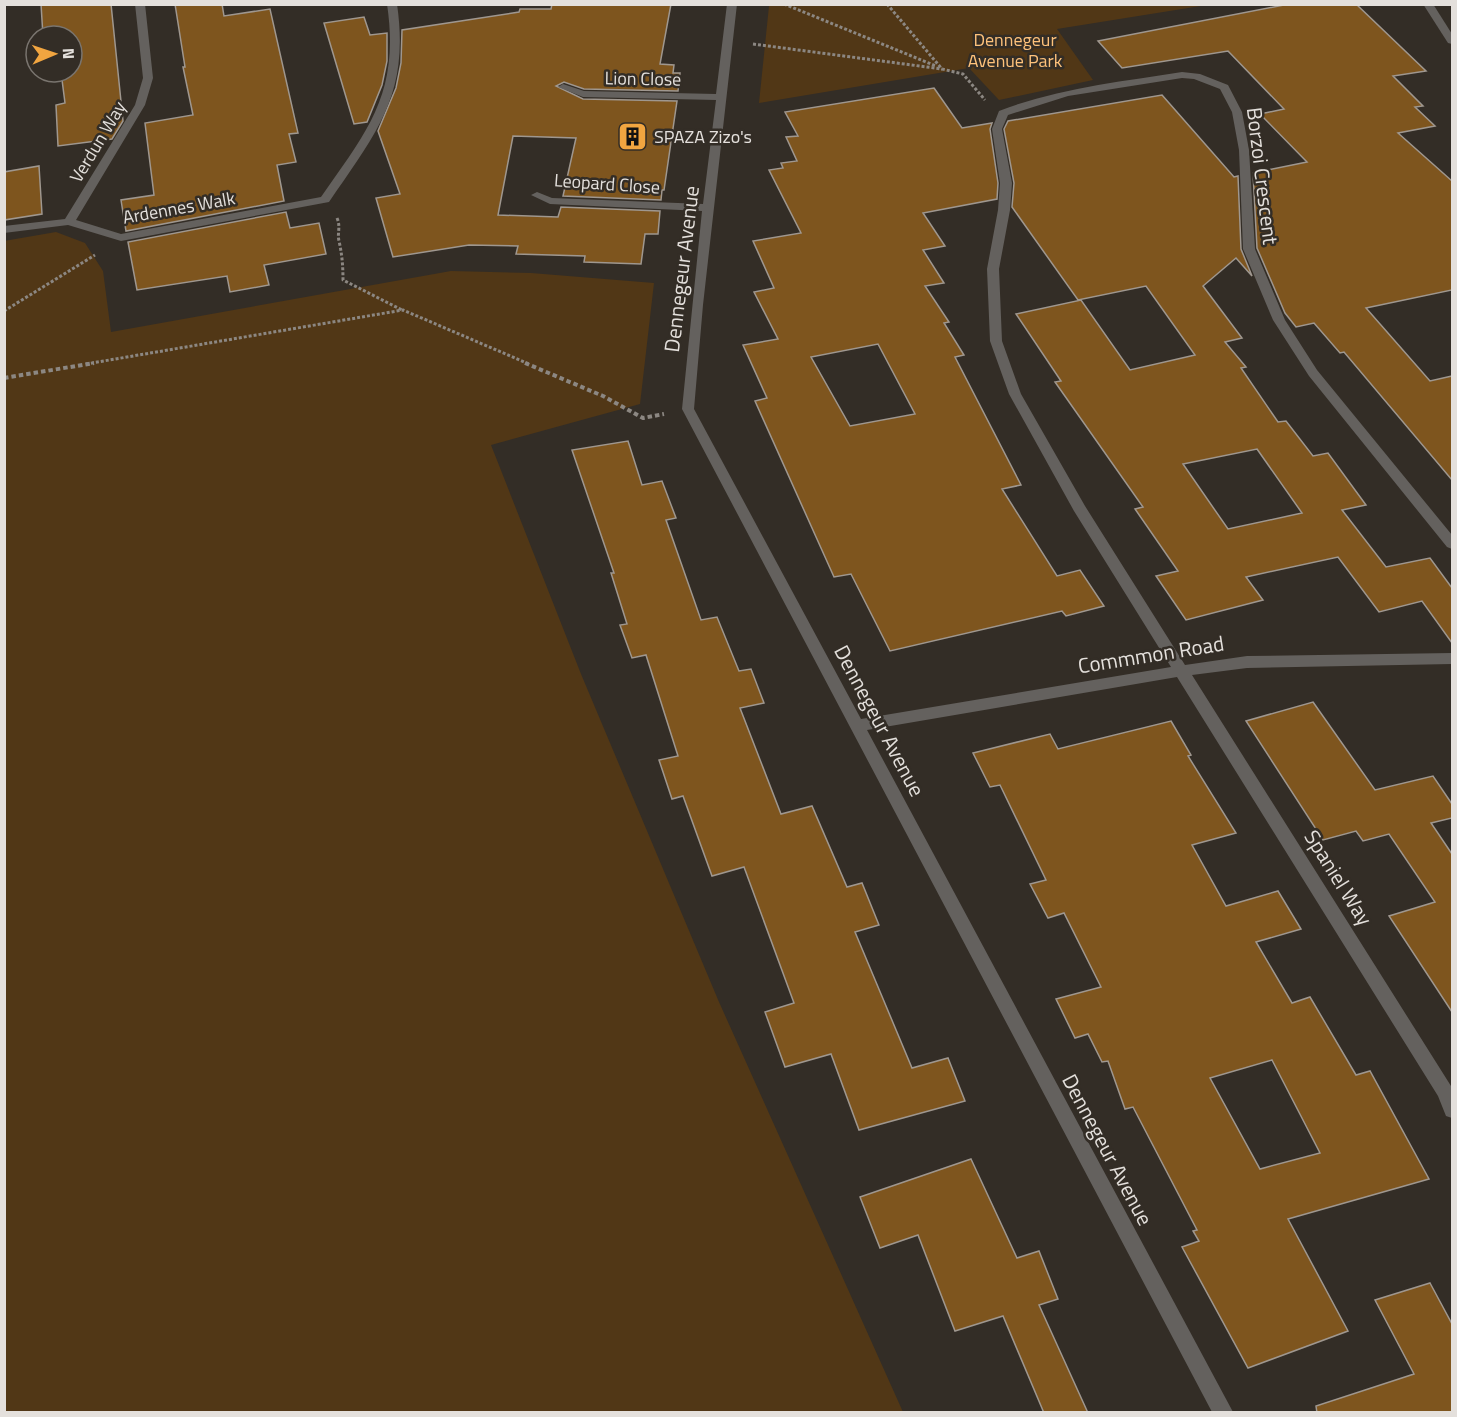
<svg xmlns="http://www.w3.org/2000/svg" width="1457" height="1417" viewBox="0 0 1457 1417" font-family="'Titillium Web',sans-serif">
<rect width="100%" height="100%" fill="#332d26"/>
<g fill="#513716">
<polygon points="1207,5 1057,29 1093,80 999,100 969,68 759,103 769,6"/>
<polygon points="56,232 85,243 103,271 111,332 451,271 531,273 654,283 640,404 491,445 581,674 719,1002 903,1412 5,1412 4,241"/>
</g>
<g fill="#7e551e" stroke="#9f978f" stroke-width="1.5" fill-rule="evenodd">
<polygon points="41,4 111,4 123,121 112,139 58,146 56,105 65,103 61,72 72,72 72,36 43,36"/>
<polygon points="175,4 222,4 224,16 270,9 298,133 289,134 296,162 277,165 284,201 126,231 121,200 154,195 145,123 193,115 183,67 185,67"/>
<polygon points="552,4 671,4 660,64 674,65 673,73 680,73 678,91 584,89 564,82 556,86 583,99 677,101 664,190 662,190 661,200 563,196 576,138 513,136 498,215 558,217 561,207 660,211 658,234 645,234 641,264 584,262 585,256 516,254 518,246 469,245 393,257 376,198 400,194 378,131 396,88 401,63 402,30 519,12 520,9 551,9"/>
<polygon points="1289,4 1356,4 1426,71 1393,76 1423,106 1415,107 1435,126 1398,133 1452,181 1452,290 1366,308 1430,381 1452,376 1452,480 1344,352 1340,353 1314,323 1296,327 1285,313 1257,248 1253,173 1307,162 1260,114 1284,109 1228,51 1122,68 1098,41"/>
<polygon points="364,17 370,35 387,33 387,61 382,85 367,122 354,124 324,23"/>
<path d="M934 88 962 128 992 123 990 129 998 183 997 199 923 213 945 246 923 250 944 283 925 286 949 322 944 323 964 355 955 357 1021 485 1002 489 1057 576 1080 570 1104 606 1066 616 1062 611 890 651 851 574 834 577 755 401 767 398 743 345 778 339 754 292 774 288 753 241 801 233 769 170 783 168 781 163 797 161 786 137 798 136 785 112ZM878 344 915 414 850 426 811 357Z"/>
<path d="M1162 95 1234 177 1238 176 1241 249 1252 276 1236 258 1203 286 1242 338 1225 342 1246 367 1241 368 1278 422 1286 421 1313 456 1328 453 1366 505 1342 510 1386 567 1430 558 1452 588V643L1422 601 1379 612 1338 557 1246 577 1263 600 1186 620 1156 576 1178 571 1135 509 1143 507 1055 382 1061 381 1016 314 1081 300 1130 370 1195 355 1146 286 1078 300 1012 207 1014 183 1004 129 1008 121ZM1257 449 1302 513 1228 529 1183 464Z"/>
<polygon points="39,166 42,214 4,220 4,172"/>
<polygon points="286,212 290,228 319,223 326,254 264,265 269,285 230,292 227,276 137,290 128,242"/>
<polygon points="628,441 642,485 662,481 676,518 666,520 701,620 717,617 739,671 751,669 764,703 740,708 781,814 812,806 847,887 862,883 879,925 855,932 912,1068 948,1058 965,1101 859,1130 831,1054 785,1067 765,1012 794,1003 744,867 712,876 683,796 672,799 659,760 678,756 646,655 632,658 620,625 627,624 611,573 614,573 572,450"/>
<polygon points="1313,702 1375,790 1433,776 1452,804 1452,818 1431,823 1452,854 1452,1012 1389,916 1435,902 1389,834 1363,841 1356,831 1323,840 1246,721"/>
<path d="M1171 721 1191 755 1188 756 1236 833 1192 845 1226 906 1278 891 1301 929 1256 942 1292 1003 1310 997 1356 1075 1370 1071 1429 1179 1288 1219 1348 1331 1248 1368 1182 1247 1199 1241 1193 1231 1197 1230 1133 1107 1125 1109 1108 1061 1102 1062 1088 1034 1075 1038 1056 999 1101 987 1064 913 1048 918 1030 884 1046 880 1000 785 990 787 973 753 1050 734 1058 749ZM1272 1060 1320 1153 1260 1169 1210 1078Z"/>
<polygon points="971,1159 1017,1258 1039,1251 1058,1299 1039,1305 1088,1413 1044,1413 1003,1316 955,1331 918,1235 880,1248 860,1197"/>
<polygon points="1430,1283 1452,1324 1452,1413 1317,1413 1316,1406 1414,1374 1375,1300"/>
</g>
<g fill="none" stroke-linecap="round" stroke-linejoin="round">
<g stroke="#8c8782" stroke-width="3" stroke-dasharray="3 2" stroke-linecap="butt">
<polyline points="784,4 936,66"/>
<polyline points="887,4 942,69 963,74 985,100"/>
<polyline points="753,44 942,69"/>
<path d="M337 218C341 227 337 233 339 241 342 254 343 266 343 280L402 310"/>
<polyline points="4,311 95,255"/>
<polyline points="86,364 403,310 529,364"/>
</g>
<g stroke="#8c8782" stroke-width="4" stroke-dasharray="4.5 3" stroke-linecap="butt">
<polyline points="525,363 603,396 643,418 664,414"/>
<polyline points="4,378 94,363"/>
</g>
<g fill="#64615e" fill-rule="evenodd">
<path d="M135 4H145L153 78 145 105 76 220 121 234 321 197C369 129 400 92 387 4H397C410 94 377 132 329 202L121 241 68 225 4 233V226L65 219 135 105 143 78Z"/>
<path d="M727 4H737L703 305 694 409 861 719 1171 667 1074 511 1009 394 990 341 987 269 998 210 1000 183 992 129 999 111C1058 88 1120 82 1182 72L1200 74 1228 85 1242 112 1249 150 1255 249 1285 320 1317 370 1452 535V549L1447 547 1309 376 1273 320 1243 249 1239 150 1232 112 1220 89 1194 79 1182 78 1068 96 1008 115 1002 129 1012 183 1010 210 999 269 1002 341 1021 394 1085 506 1185 665 1247 656 1452 653V664L1247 668 1192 675 1451 1086 1452 1118 1446 1116 1438 1096 1177 677 867 730 1233 1412H1212L682 409 702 211 550 204 531 195 537 192 552 198 703 204 716 100 583 97 558 87 563 84 584 91 716 94Z"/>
<polygon points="1423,4 1433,4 1452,34 1452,44 1448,43"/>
</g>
</g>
<defs>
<symbol id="building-square" viewBox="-11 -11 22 22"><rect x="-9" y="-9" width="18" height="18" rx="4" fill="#f1a540" stroke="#332d26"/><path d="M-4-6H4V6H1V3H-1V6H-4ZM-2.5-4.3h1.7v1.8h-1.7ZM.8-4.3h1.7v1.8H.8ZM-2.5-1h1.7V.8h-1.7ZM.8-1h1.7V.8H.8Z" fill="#111"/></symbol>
</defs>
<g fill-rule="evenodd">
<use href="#building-square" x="616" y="120" width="33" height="33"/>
</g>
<g text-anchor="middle" stroke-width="5" stroke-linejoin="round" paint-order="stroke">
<g font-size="18" fill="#fec27b" stroke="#332d26">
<text x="1015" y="46">Dennegeur<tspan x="1015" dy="21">Avenue Park</tspan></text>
</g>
<g font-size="18" fill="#e4e0dc" stroke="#332d26">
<text transform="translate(643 79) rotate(1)" y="6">Lion Close</text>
<text transform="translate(98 142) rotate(-59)" y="6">Verdun Way</text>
<text transform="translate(607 184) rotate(4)" y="6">Leopard Close</text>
<text transform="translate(179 208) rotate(-10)" y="6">Ardennes Walk</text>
</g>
<g font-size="18" fill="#e4e0dc" stroke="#332d26" text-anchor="start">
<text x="654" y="143">SPAZA Zizo's</text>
</g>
<g font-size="21" fill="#e4e0dc" stroke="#332d26">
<text transform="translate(1262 176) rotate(83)" y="7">Borzoi Crescent</text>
<text transform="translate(682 269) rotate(-83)" y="7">Dennegeur Avenue</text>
<text transform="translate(1151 655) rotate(-9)" y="7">Commmon Road</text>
<text transform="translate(879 721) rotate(62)" y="7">Dennegeur Avenue</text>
<text transform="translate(1338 878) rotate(58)" y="7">Spaniel Way</text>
<text transform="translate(1107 1150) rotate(62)" y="7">Dennegeur Avenue</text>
</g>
</g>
<rect width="1457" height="1417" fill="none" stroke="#e4e0dc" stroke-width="12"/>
<g transform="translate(54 54) rotate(88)"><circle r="28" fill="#332d26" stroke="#7a756f" stroke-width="1.5"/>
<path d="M0-4.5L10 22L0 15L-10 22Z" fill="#f1a540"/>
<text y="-9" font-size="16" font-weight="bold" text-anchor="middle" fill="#e4e0dc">N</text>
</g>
</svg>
